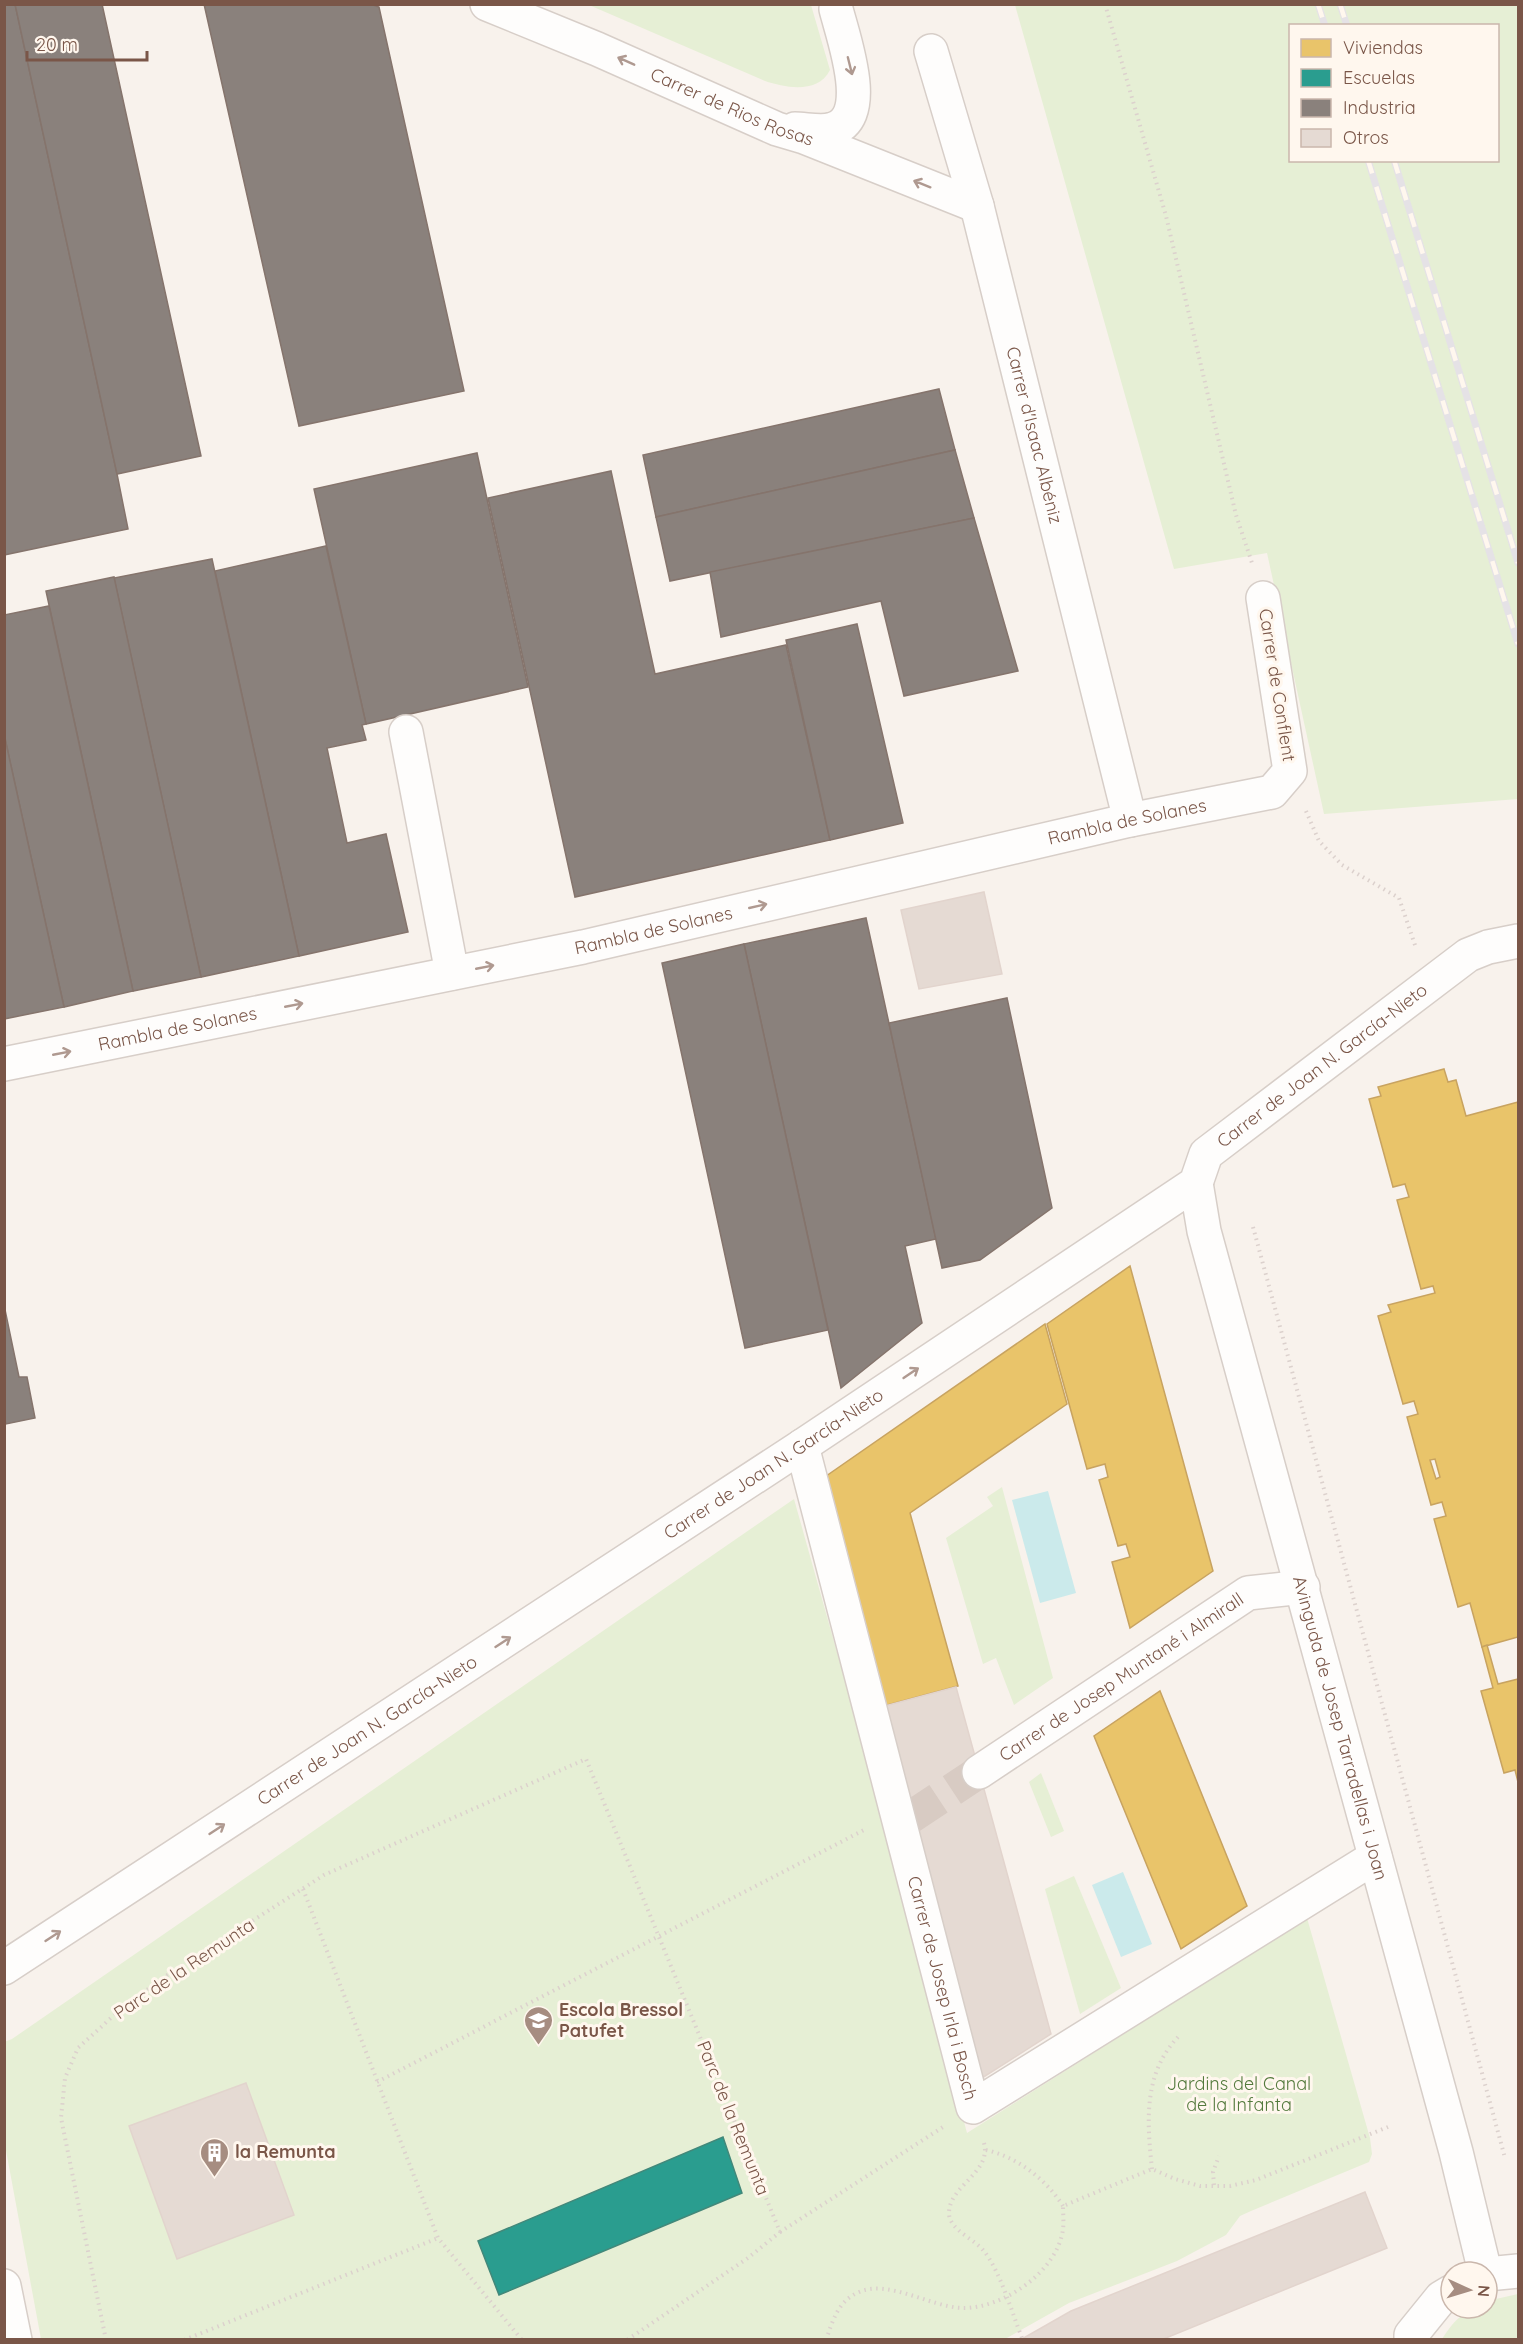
<svg xmlns="http://www.w3.org/2000/svg" width="1523" height="2344" viewBox="0 0 1523 2344" font-family="Quicksand,sans-serif">
<rect width="100%" height="100%" fill="#f8f2ec"/>
<g fill="#e6efd5" fill-rule="evenodd">
<path d="M589 5H811L830 70C818 94 786 88 765 81Z"/>
<path d="M1015 5H1518V799L1324 814 1267 553 1174 569ZM1290 26H1498V160H1290Z"/>
<polygon points="1002,1487 1053,1678 1014,1705 996,1658 983,1664 946,1538 993,1506 987,1497"/>
<polygon points="794,1499 884,1820 967,2133 1307,1918 1370,2138 1372,2154 1369,2162 1251,2211 1240,2216 1226,2235 1177,2261 1069,2303 1005,2339 41,2339 5,2145 4,2042 12,2039"/>
<polygon points="1041,1773 1064,1831 1051,1837 1029,1782"/>
<polygon points="1074,1876 1121,1988 1080,2014 1045,1889"/>
<path d="M1518 2294V2339H1442C1454 2321 1464 2308 1487 2308V2301Z"/>
</g>
<g fill="#cbeaeb">
<polygon points="1048,1491 1076,1593 1040,1603 1012,1500"/>
<polygon points="1123,1872 1152,1944 1121,1957 1092,1885"/>
</g>
<g fill="#e9c46a" stroke="#c8a360" stroke-width="1.5" fill-rule="evenodd">
<path d="M1444 1069 1448 1082 1456 1080 1466 1116 1518 1102V1637L1482 1647 1470 1603 1458 1607 1434 1519 1446 1516 1442 1502 1431 1505 1407 1417 1418 1414 1414 1401 1403 1404 1378 1316 1391 1312 1388 1305 1435 1293 1433 1286 1421 1289 1397 1200 1409 1197 1405 1184 1393 1187 1369 1099 1381 1096 1378 1087ZM1435 1459 1440 1477 1436 1479 1430 1460Z"/>
<polygon points="1130,1266 1213,1571 1130,1628 1112,1562 1130,1557 1126,1544 1118,1546 1099,1480 1108,1477 1105,1464 1087,1469 1047,1324"/>
<polygon points="1045,1324 1067,1404 910,1513 958,1686 880,1707 819,1481"/>
<polygon points="1487,1645 1498,1684 1518,1679 1518,1782 1515,1770 1504,1773 1481,1691 1493,1688 1482,1647"/>
<polygon points="1160,1691 1247,1906 1181,1949 1094,1736"/>
</g>
<polygon fill="#2a9d8f" stroke="#42887a" stroke-width="1.5" points="723,2137 742,2193 499,2295 478,2241"/>
<g fill="#8a817c" stroke="#85746c" stroke-width="1.5">
<polygon points="4,4 15,4 117,474 128,529 4,555"/>
<polygon points="15,4 102,4 201,456 117,474"/>
<polygon points="204,4 370,4 379,7 464,391 299,426"/>
<polygon points="939,389 955,450 656,517 643,455"/>
<polygon points="955,450 974,518 670,581 656,517"/>
<polygon points="477,453 528,687 366,724 314,489"/>
<polygon points="611,471 655,674 786,645 830,840 575,897 488,498"/>
<polygon points="974,518 1018,671 904,696 881,601 721,637 710,572"/>
<polygon points="326,546 366,724 362,725 366,740 327,748 347,843 386,834 408,932 299,956 215,571"/>
<polygon points="212,559 299,956 201,977 114,578"/>
<polygon points="114,577 201,977 133,991 46,591"/>
<polygon points="49,606 133,991 64,1007 4,734 4,615"/>
<polygon points="857,624 903,823 830,840 786,640"/>
<polygon points="4,734 64,1007 4,1019"/>
<polygon points="866,918 936,1239 905,1246 922,1323 841,1388 744,944"/>
<polygon points="744,944 828,1330 745,1348 662,963"/>
<polygon points="1007,998 1052,1208 980,1260 942,1268 889,1023"/>
<polygon points="4,1305 19,1377 27,1377 35,1418 6,1424 4,1418"/>
</g>
<g fill="#e5dad3" stroke="#e2d4cd" stroke-width="1.5">
<polygon points="984,892 1002,974 919,989 901,910"/>
<polygon points="956,1687 1051,2034 982,2078 881,1707"/>
<polygon points="246,2083 294,2215 177,2259 129,2126"/>
<polygon points="1365,2192 1387,2248 1161,2340 1020,2340 1071,2311"/>
</g>
<g fill="none" stroke-linecap="round" stroke-linejoin="round">
<polyline stroke="#d8cbc3" stroke-width="33" stroke-dasharray="33 16" stroke-linecap="butt" points="911,1817 979,1772"/>
<defs>
<g id="minor">
<path id="s1" d="M487 4 597 49 777 129 804 137 977 206"/>
<path id="s2" d="M931 51 977 206 1130 820"/>
<path d="M795 129C806 129 822 133 833 129 873 118 843 37 836 9"/>
<polyline points="406,732 452,973"/>
<path id="s3" d="M4 1064 583 947 1130 820 1272 792 1290 771 1263 598"/>
<path id="s4" d="M1196 1183 1204 1231 1456 2152 1485 2272"/>
<path id="s5" d="M802 1446 973 2107 1375 1857"/>
<path id="s6" d="M979 1772 1248 1593 1303 1587"/>
<path id="s7" d="M4 1968 802 1446 1196 1183 1206 1154 1468 955 1488 947 1518 941"/>
<polyline points="4,2286 15,2340"/>
</g>
<g id="tertiary">
<polyline points="1487,2274 1518,2271"/>
<polyline points="1411,2340 1411,2335 1441,2298 1451,2292"/>
</g>
</defs>
<use href="#minor" stroke="#d7cec8" stroke-width="36"/>
<use href="#tertiary" stroke="#d7cec8" stroke-width="36"/>
<g stroke="#dcd1cd" stroke-width="4" stroke-dasharray="1.5 4.5" stroke-linecap="butt">
<polyline points="1105,4 1166,216 1236,515 1252,563"/>
<polyline points="1306,811 1319,841 1342,865 1399,898 1416,948"/>
<polyline points="1253,1227 1505,2158"/>
<polyline points="303,1889 438,2238 522,2340"/>
<polyline points="377,2082 864,1830"/>
<path d="M984 2143C992 2173 948 2186 949 2214 950 2230 974 2239 983 2250 1000 2270 1012 2313 1022 2338"/>
<path d="M986 2150C1017 2157 1046 2179 1063 2206"/>
<path d="M1152 2169C1147 2122 1143 2074 1178 2037"/>
<polyline points="1214,2185 1213,2172 1219,2156"/>
<polyline points="780,2232 943,2127"/>
<polyline points="106,2340 61,2118 65,2078 78,2048 122,2008 166,1976 324,1875 586,1759 780,2232 748,2258 627,2340"/>
<polyline points="184,2340 438,2238"/>
<path d="M826 2340C833 2320 838 2301 859 2292 888 2279 931 2307 962 2308 1003 2309 1058 2271 1063 2229 1064 2222 1063 2214 1063 2206L1152 2169 1175 2179 1200 2186H1230L1256 2180 1388 2127"/>
</g>
<use href="#minor" stroke="#fefdfc" stroke-width="33"/>
<use href="#tertiary" stroke="#fefdfc" stroke-width="33"/>
<defs>
<g id="rail">
<polyline points="1318,4 1325,26"/>
<polyline points="1340,4 1347,26"/>
<polyline points="1368,160 1518,644"/>
<polyline points="1394,160 1518,563"/>
</g>
</defs>
<use href="#rail" stroke="#e5e2e6" stroke-width="7"/>
<use href="#rail" stroke="#fff7ee" stroke-width="4.5" stroke-dasharray="14" stroke-linecap="butt"/>
</g>
<defs><path id="oneway-shaft" d="M-6 0H5M1.5-3L5.5 0L1.5 3" fill="none" stroke-width="1.6" stroke-linecap="round" stroke-linejoin="round" transform="scale(1.5)"/></defs>
<g stroke="#af9990">
<use href="#oneway-shaft" transform="translate(626 61) rotate(-156)"/>
<use href="#oneway-shaft" transform="translate(850 66) rotate(76)"/>
<use href="#oneway-shaft" transform="translate(922 184) rotate(-158)"/>
<use href="#oneway-shaft" transform="translate(758 906) rotate(-13)"/>
<use href="#oneway-shaft" transform="translate(485 967) rotate(-11)"/>
<use href="#oneway-shaft" transform="translate(294 1005) rotate(-11)"/>
<use href="#oneway-shaft" transform="translate(62 1053) rotate(-11)"/>
<use href="#oneway-shaft" transform="translate(911 1373) rotate(-34)"/>
<use href="#oneway-shaft" transform="translate(503 1642) rotate(-33)"/>
<use href="#oneway-shaft" transform="translate(217 1829) rotate(-33)"/>
<use href="#oneway-shaft" transform="translate(53 1936) rotate(-33)"/>
</g>
<defs>
<symbol id="school-pin" viewBox="-11 -11 22 30"><path d="M0 17L-7.5 6A9.5 9.5 0 1 1 7.5 6Z" fill="#a68d81" stroke="#fff7ee"/><path d="M0-5L7-2L0 1L-7-2ZM-4 1L0 2.5L4 1V4Q0 6-4 4Z" fill="#fff"/></symbol>
<symbol id="building-pin" viewBox="-11 -11 22 30"><path d="M0 17L-7.5 6A9.5 9.5 0 1 1 7.5 6Z" fill="#a68d81" stroke="#fff7ee"/><path d="M-4-6H4V6H1V3H-1V6H-4ZM-2.5-4.3h1.7v1.8h-1.7ZM.8-4.3h1.7v1.8H.8ZM-2.5-1h1.7V.8h-1.7ZM.8-1h1.7V.8H.8Z" fill="#fff"/></symbol>
</defs>
<g fill-rule="evenodd">
<use href="#school-pin" x="522" y="2004" width="33" height="45"/>
<use href="#building-pin" x="198" y="2136" width="33" height="45"/>
</g>
<g text-anchor="middle" stroke-width="6" stroke-linejoin="round" paint-order="stroke">
<g font-size="18" fill="#7a5648" stroke="#fff7ee">
<text dy="6" stroke="none"><textPath href="#s1" startOffset="266">Carrer de Rios Rosas</textPath></text>
<text dy="6" stroke="none"><textPath href="#s2" startOffset="398">Carrer d'Isaac Albéniz</textPath></text>
<text transform="translate(1277 685) rotate(81)" y="6">Carrer de Conflent</text>
<text dy="6" stroke="none"><textPath href="#s3" startOffset="1149">Rambla de Solanes</textPath></text>
<text dy="6" stroke="none"><textPath href="#s3" startOffset="663">Rambla de Solanes</textPath></text>
<text dy="6" stroke="none"><textPath href="#s3" startOffset="177">Rambla de Solanes</textPath></text>
<text dy="6" stroke="none"><textPath href="#s7" startOffset="1604">Carrer de Joan N. García-Nieto</textPath></text>
<text dy="6" stroke="none"><textPath href="#s7" startOffset="920">Carrer de Joan N. García-Nieto</textPath></text>
<text dy="6" stroke="none"><textPath href="#s6" startOffset="171">Carrer de Josep Muntané i Almirall</textPath></text>
<text dy="6" stroke="none"><textPath href="#s4" startOffset="564">Avinguda de Josep Tarradellas i Joan</textPath></text>
<text dy="6" stroke="none"><textPath href="#s7" startOffset="434">Carrer de Joan N. García-Nieto</textPath></text>
<text transform="translate(184 1969) rotate(-34)" y="6">Parc de la Remunta</text>
<text dy="6" stroke="none"><textPath href="#s5" startOffset="560">Carrer de Josep Irla i Bosch</textPath></text>
<text transform="translate(733 2118) rotate(68)" y="6">Parc de la Remunta</text>
</g>
<g font-size="18" font-weight="bold" fill="#7a5648" stroke="#fff7ee" text-anchor="start">
<text x="559" y="2016">Escola Bressol<tspan x="559" dy="21">Patufet</tspan></text>
<text x="235" y="2158">la Remunta</text>
</g>
<g font-size="18" fill="#537a3c" stroke="#fff7ee">
<text x="1239" y="2090">Jardins del Canal<tspan x="1239" dy="21">de la Infanta</tspan></text>
</g>
</g>
<rect width="1523" height="2344" fill="none" stroke="#7a5648" stroke-width="12"/>
<rect x="1289" y="24" width="210" height="138" fill="#fff7ee" stroke="#cab7ac" stroke-width="1.5"/>
<rect x="1301" y="39" width="30" height="18" fill="#e9c46a" stroke="#cab7ac" stroke-width="1.5"/>
<text x="1343" y="54" font-size="18" fill="#7a5648">Viviendas</text>
<rect x="1301" y="69" width="30" height="18" fill="#2a9d8f" stroke="#cab7ac" stroke-width="1.5"/>
<text x="1343" y="84" font-size="18" fill="#7a5648">Escuelas</text>
<rect x="1301" y="99" width="30" height="18" fill="#8a817c" stroke="#cab7ac" stroke-width="1.5"/>
<text x="1343" y="114" font-size="18" fill="#7a5648">Industria</text>
<rect x="1301" y="129" width="30" height="18" fill="#e5dad3" stroke="#cab7ac" stroke-width="1.5"/>
<text x="1343" y="144" font-size="18" fill="#7a5648">Otros</text>
<g transform="translate(1469 2290) rotate(94)"><circle r="28" fill="#fff7ee" stroke="#cab7ac" stroke-width="1.5"/>
<path d="M0-4.5L10 22L0 15L-10 22Z" fill="#a68d81"/>
<text y="-9" font-size="16" font-weight="bold" text-anchor="middle" fill="#7a5648">N</text>
</g>
<path d="M27 51v9h120v-9" fill="none" stroke="#7a5648" stroke-width="3"/>
<text x="36" y="51" font-size="18" fill="#7a5648" stroke="#fff7ee" stroke-width="4.5" paint-order="stroke">20 m</text>
</svg>
